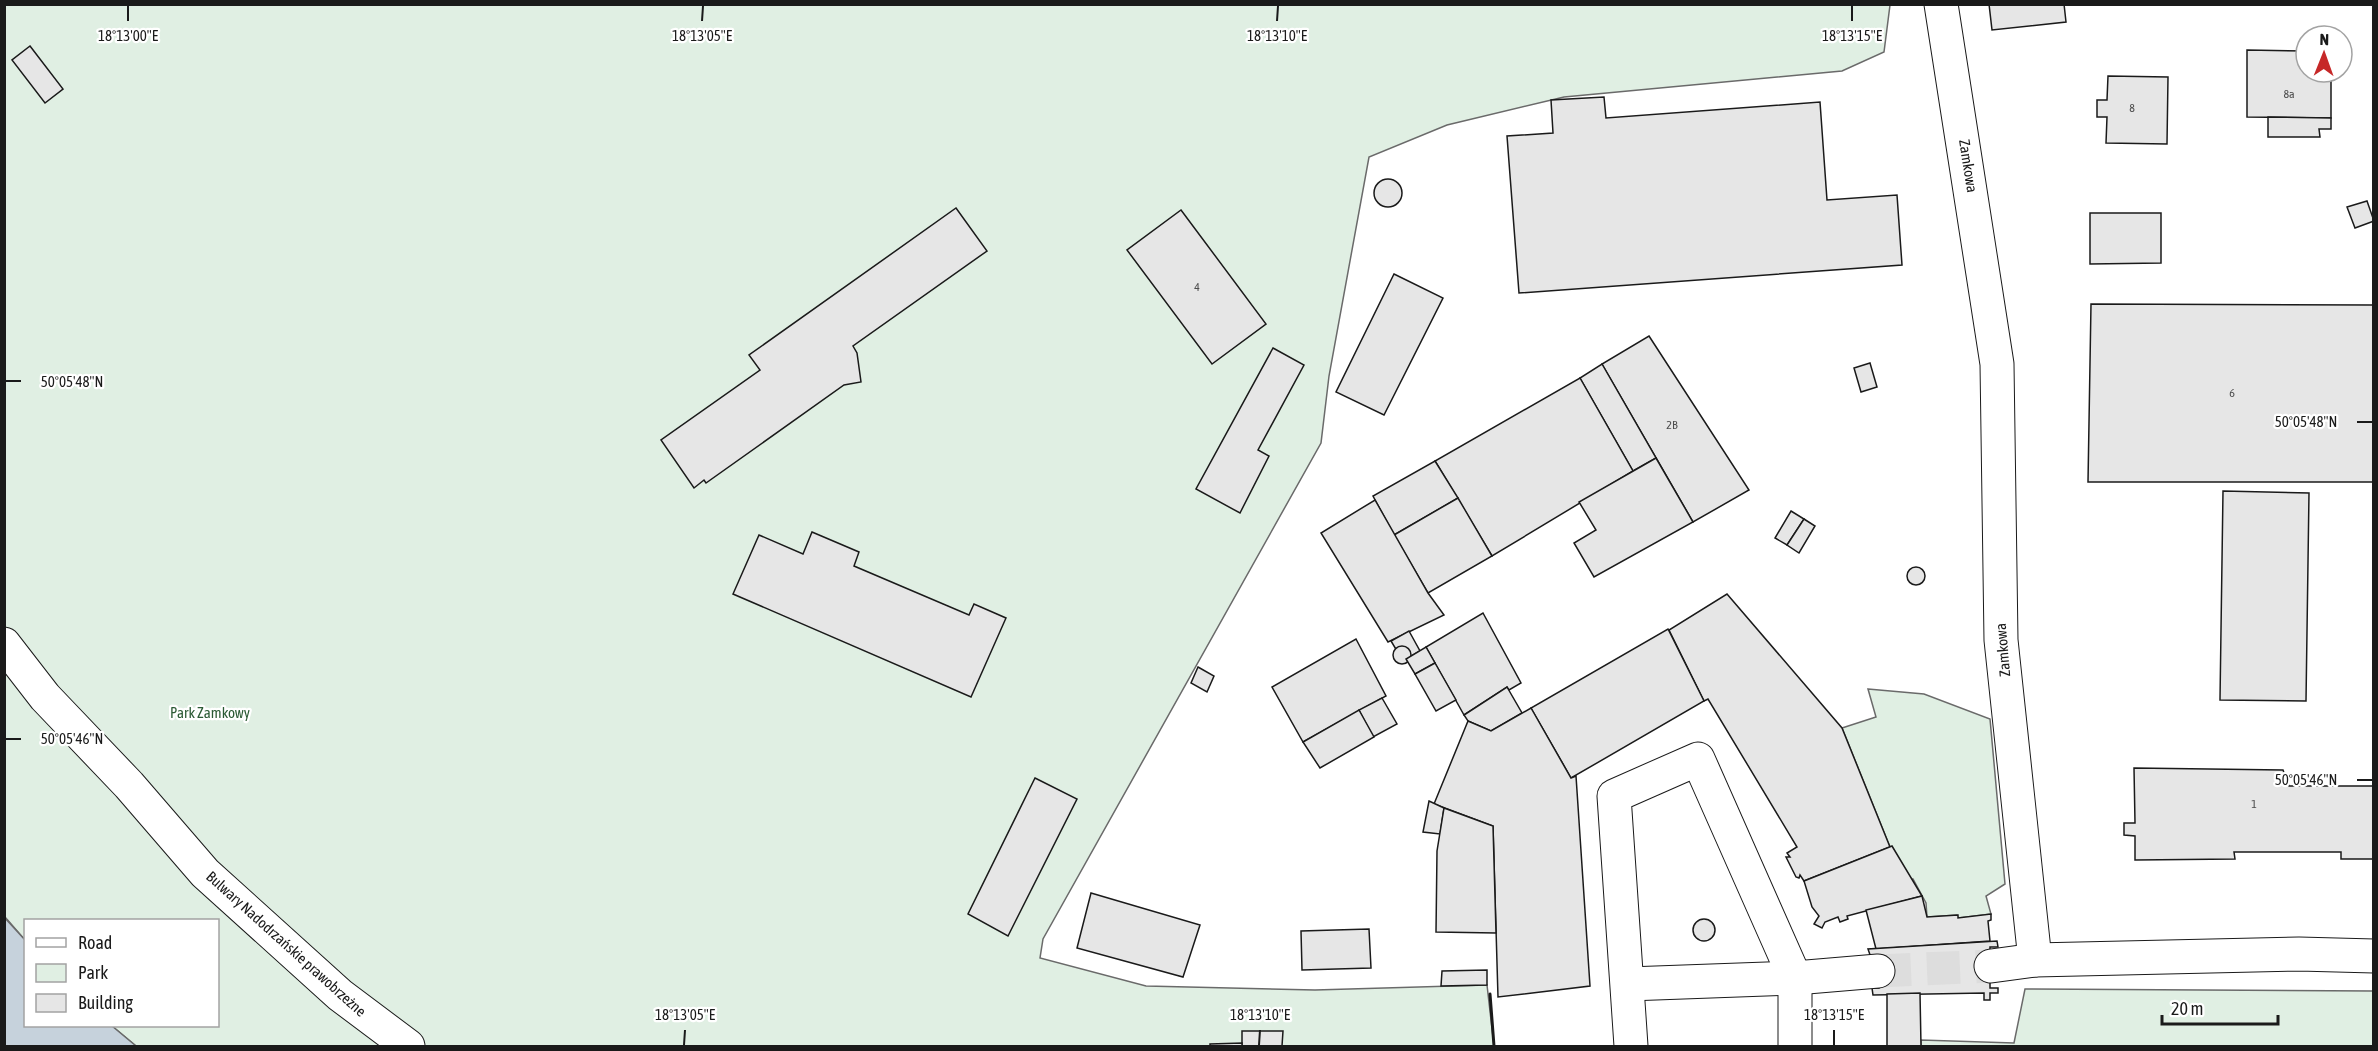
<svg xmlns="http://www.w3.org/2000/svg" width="2378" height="1051" viewBox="0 0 2378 1051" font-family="'Asap Condensed',sans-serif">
<rect width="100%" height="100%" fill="#fff"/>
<g fill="#e0efe3" stroke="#6a6a6a" stroke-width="1.5">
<polygon points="4,5 1890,5 1884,52 1842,71 1564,97 1447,125 1369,157 1329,376 1321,443 1043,939 1040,958 1146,986 1315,990 1487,985 1494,1046 136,1046 112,1026 218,1026 218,920 26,920 25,940 5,917"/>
<polygon points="1868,689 1924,694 1990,719 2005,884 1986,896 1991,914 1958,918 1957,915 1927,917 1926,903 1913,879 1911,879 1890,847 1842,728 1876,717"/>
<polygon points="2025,989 2373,991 2373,1046 1921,1046 1921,1040 2014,1043"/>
</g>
<polygon fill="#c6d2dc" stroke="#6a6a6a" stroke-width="1.5" points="4,917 25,940 26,1026 112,1026 136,1046 5,1046"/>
<g fill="#e6e6e6" stroke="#1a1a1a" stroke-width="1.5">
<polygon points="1989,4 2064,4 2066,22 1992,30"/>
<polygon points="30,46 63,89 45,103 12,60"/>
<polygon points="2247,50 2306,51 2306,72 2331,72 2331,118 2247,117"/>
<polygon points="2108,76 2168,77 2167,144 2106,143 2107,117 2097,117 2097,100 2107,100"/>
<polygon points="1604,97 1606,118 1820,102 1827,200 1897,195 1902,265 1519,293 1507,136 1553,133 1551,100"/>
<polygon points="2268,117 2331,118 2331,129 2319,129 2320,137 2268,137"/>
<circle cx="1388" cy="193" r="14"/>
<polygon points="2367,201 2374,221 2355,228 2347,207"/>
<polygon points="956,208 987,251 853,346 857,353 861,382 844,385 706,483 704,480 694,488 661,440 760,370 749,355"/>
<polygon points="1181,210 1266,324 1212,364 1127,250"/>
<polygon points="2090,213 2161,213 2161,263 2090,264"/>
<polygon points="1394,274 1443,298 1384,415 1336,392"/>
<polygon points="2091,304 2374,305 2374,482 2088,482"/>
<polygon points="1649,336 1749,490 1693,522 1602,364"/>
<polygon points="1273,348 1304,365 1258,450 1269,456 1240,513 1196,489"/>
<polygon points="1870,363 1877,387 1861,392 1854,368"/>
<polygon points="1602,364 1656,458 1633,471 1580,378"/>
<polygon points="1580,378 1633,471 1492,556 1435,461"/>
<polygon points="1656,458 1693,522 1594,577 1574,543 1596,530 1579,502"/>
<polygon points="1435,461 1458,498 1394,535 1373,496"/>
<polygon points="2223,491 2309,493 2306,701 2220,700"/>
<polygon points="1458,498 1492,556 1428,593 1394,535"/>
<polygon points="1375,500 1428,593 1444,615 1388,642 1321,533"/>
<polygon points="1791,511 1804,519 1787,545 1775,538"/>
<polygon points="1804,519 1815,526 1799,553 1787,545"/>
<polygon points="812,532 859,552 854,566 969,615 974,604 1006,618 971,697 733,594 759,535 803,554"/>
<circle cx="1916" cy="576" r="9"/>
<polygon points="1727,594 1842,728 1890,847 1804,881 1800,875 1799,878 1796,877 1786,857 1790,857 1787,853 1797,847 1708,699 1704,701 1669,630"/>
<polygon points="1483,613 1521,683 1509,690 1507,687 1464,715 1426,647"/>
<polygon points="1668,629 1704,701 1571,778 1531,708"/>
<polygon points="1409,631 1420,651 1403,661 1391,641"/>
<polygon points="1356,639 1386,696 1303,742 1272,687"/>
<circle cx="1402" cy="655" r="9"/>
<polygon points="1426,647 1435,663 1415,674 1406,659"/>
<polygon points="1435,663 1456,700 1436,711 1415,674"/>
<polygon points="1198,667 1214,676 1207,692 1191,683"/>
<polygon points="1507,687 1522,713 1491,731 1468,721 1464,715"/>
<polygon points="1382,698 1397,724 1373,737 1359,710"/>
<polygon points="1531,708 1571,778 1576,776 1590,986 1498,997 1493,826 1434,804 1468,721 1491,731"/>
<polygon points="1359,710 1374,737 1320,768 1303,742"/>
<polygon points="2134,768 2283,770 2289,786 2374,786 2374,859 2341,859 2341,852 2234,852 2235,859 2135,860 2135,836 2124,835 2124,823 2135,823"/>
<polygon points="1035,778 1077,799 1008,936 968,914"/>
<polygon points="1429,801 1444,808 1440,834 1423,832"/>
<polygon points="1444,808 1493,826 1496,933 1436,932 1437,851"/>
<polygon points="1892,846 1922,896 1847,916 1848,919 1840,922 1838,917 1825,922 1822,928 1814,924 1819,916 1812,907 1804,881"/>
<polygon points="1091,893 1200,925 1183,977 1077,948"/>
<polygon points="1922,896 1927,917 1958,915 1958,918 1991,914 1991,920 1988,921 1990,941 1876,949 1866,910"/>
<circle cx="1704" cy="930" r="11"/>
<polygon points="1369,929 1371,968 1302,970 1301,931"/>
<polygon points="1997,941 1998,947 1990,947 1990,988 1998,988 1998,993 1990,993 1990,1000 1984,1000 1984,993 1873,995 1872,988 1879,988 1880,984 1868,949"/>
<polygon points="1487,970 1487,985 1441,986 1442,971"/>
<polygon points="1920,993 1921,1046 1887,1046 1887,994"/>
<polygon points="1242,1031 1283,1031 1282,1046 1242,1046"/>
<polygon points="1242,1043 1242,1046 1210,1046 1210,1044"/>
</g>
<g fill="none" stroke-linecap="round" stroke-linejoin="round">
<polyline stroke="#ddd" stroke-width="33" stroke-dasharray="33 16" stroke-linecap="butt" points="1878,971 1991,966"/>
<defs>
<g id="minor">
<polyline points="1941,4 1997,364 2001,640 2035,960"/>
<polyline points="4,644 45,697 129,785 205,873 340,995 408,1046"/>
<polyline points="1991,966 2035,960 2299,954 2374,956"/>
<polyline points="1628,984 1795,978 1878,971"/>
<polyline points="1631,1046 1614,796 1698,759 1795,978 1795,1046"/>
</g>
</defs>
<use href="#minor" stroke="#1a1a1a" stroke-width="35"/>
<use href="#minor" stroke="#fff" stroke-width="33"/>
<polyline stroke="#1a1a1a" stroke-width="3" points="1490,994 1494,1046"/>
</g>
<path fill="none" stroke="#1a1a1a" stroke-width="2" d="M128 21V6M702 21 703 6M1277 21 1278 6M1852 21V6M6 381H21M2357 422H2372M6 739H21M2357 780H2372M684 1045 685 1030M1259 1045 1260 1030M1834 1045V1030"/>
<g text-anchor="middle" stroke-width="4.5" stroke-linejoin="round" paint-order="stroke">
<g font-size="12" fill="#4d4d4d">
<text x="2289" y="98">8a</text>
<text x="2132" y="112">8</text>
<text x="1197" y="291">4</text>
<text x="2232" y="397">6</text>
<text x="1672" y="429">2B</text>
<text x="2254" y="808">1</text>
</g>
<g font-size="15" fill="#1a1a1a" stroke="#fff">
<text transform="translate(1968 166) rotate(81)" y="5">Zamkowa</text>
<text transform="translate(2003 650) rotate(-95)" y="5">Zamkowa</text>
<text transform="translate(286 944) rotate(42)" y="5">Bulwary Nadodrzańskie prawobrzeżne</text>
</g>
<g font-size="15" fill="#2b5a34" stroke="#fff">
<text x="210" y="718">Park Zamkowy</text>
</g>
</g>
<g font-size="15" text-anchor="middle" fill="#1a1a1a" stroke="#fff" stroke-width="4.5" stroke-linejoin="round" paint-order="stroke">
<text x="128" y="41">18°13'00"E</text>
<text x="702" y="41">18°13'05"E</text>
<text x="1277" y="41">18°13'10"E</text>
<text x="1852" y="41">18°13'15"E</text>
<text x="72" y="387">50°05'48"N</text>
<text x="2306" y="427">50°05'48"N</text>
<text x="72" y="744">50°05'46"N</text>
<text x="2306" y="785">50°05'46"N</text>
<text x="685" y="1020">18°13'05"E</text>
<text x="1260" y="1020">18°13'10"E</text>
<text x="1834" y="1020">18°13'15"E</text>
</g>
<rect width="2378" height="1051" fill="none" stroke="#1a1a1a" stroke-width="12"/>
<rect x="24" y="919" width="195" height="108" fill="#ffffff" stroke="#a3a3a3" stroke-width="1.5"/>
<rect x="36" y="938" width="30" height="9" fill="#ffffff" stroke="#a3a3a3" stroke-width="1.5"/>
<text x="78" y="949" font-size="18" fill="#1a1a1a">Road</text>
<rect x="36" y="964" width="30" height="18" fill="#e0efe3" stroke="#a3a3a3" stroke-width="1.5"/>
<text x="78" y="979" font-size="18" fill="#1a1a1a">Park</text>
<rect x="36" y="994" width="30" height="18" fill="#e6e6e6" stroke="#a3a3a3" stroke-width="1.5"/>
<text x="78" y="1009" font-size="18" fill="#1a1a1a">Building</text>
<g transform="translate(2324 54) rotate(1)"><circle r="28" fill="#ffffff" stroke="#a3a3a3" stroke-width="1.5"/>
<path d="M0-4.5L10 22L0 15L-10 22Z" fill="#c62828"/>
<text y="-9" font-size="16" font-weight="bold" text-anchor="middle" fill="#1a1a1a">N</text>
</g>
<path d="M2162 1015v9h116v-9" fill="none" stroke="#1a1a1a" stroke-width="3"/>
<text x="2171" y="1015" font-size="18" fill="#1a1a1a" stroke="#ffffff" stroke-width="4.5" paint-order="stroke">20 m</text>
</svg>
